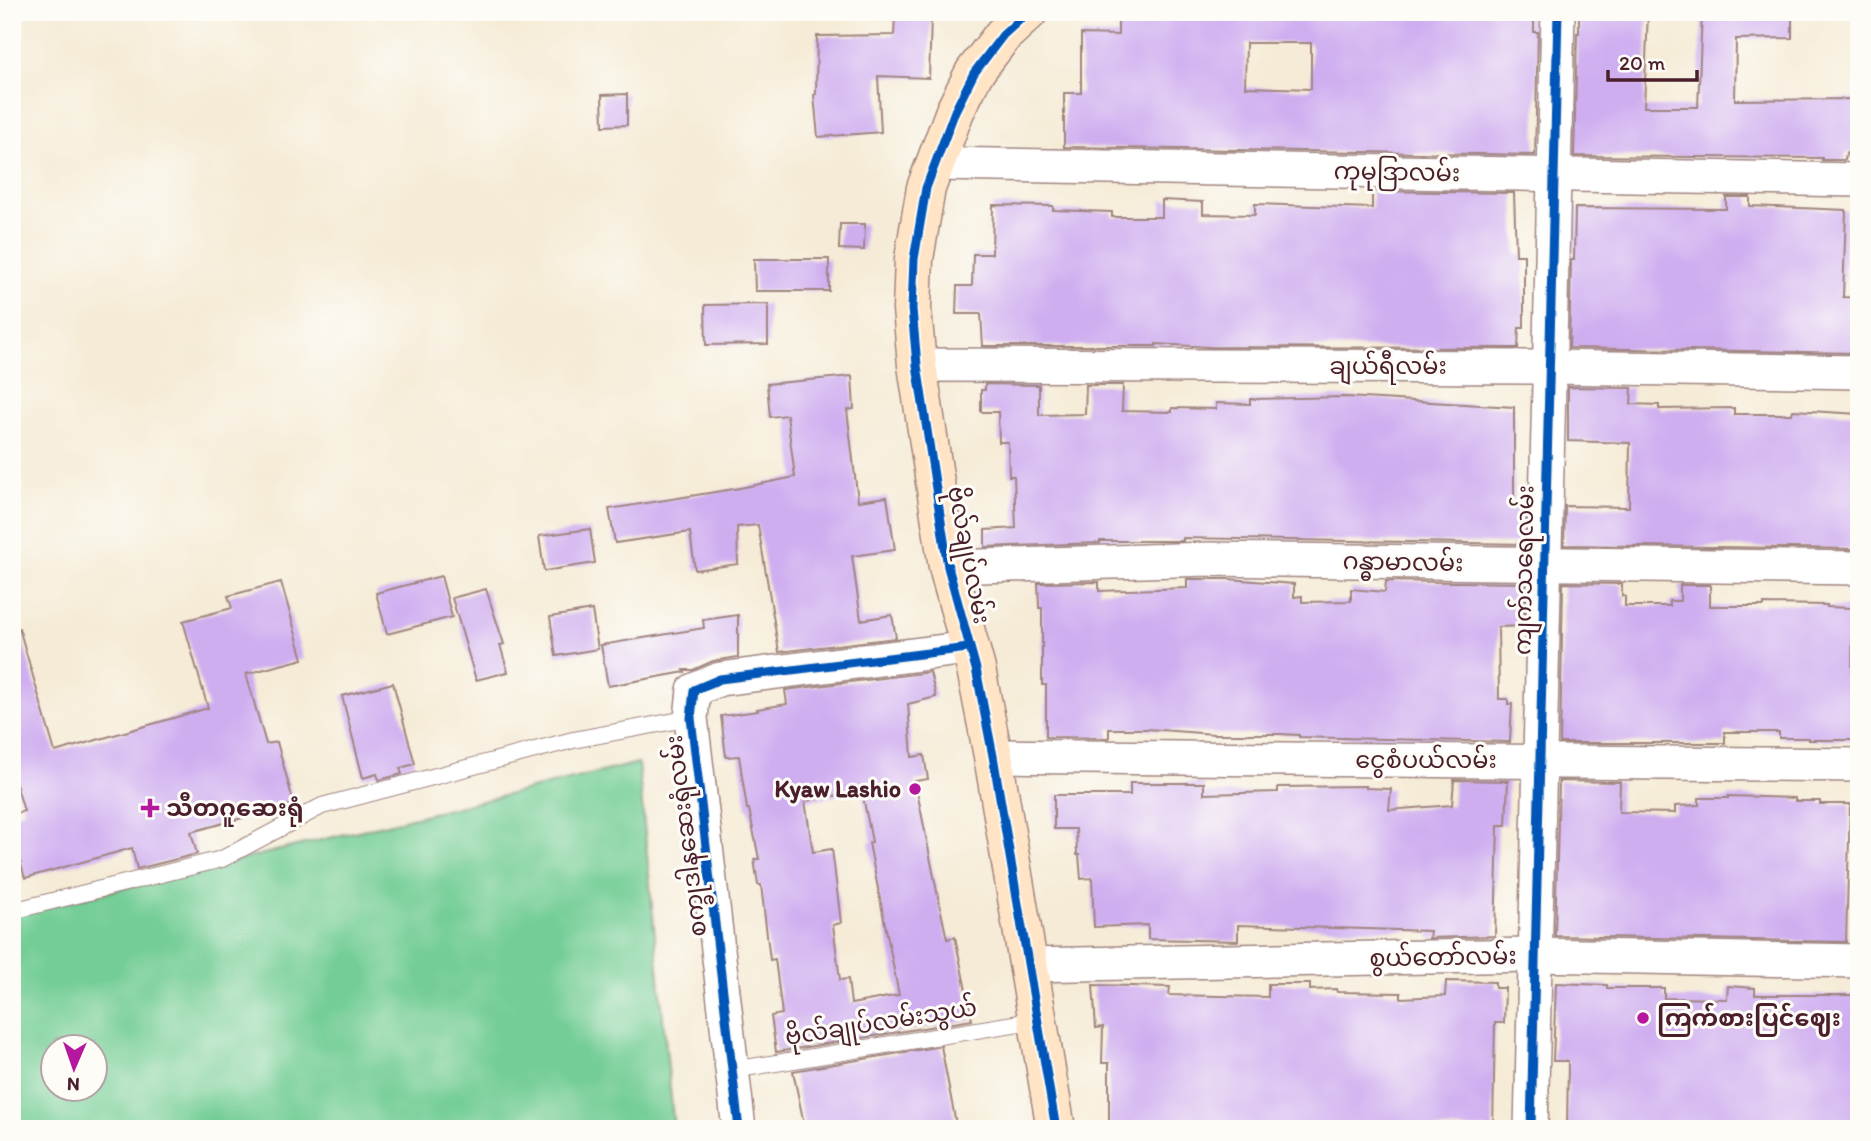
<svg xmlns="http://www.w3.org/2000/svg" width="1871" height="1141" viewBox="0 0 1871 1141" font-family="Itim,'Noto Sans Myanmar',sans-serif">
<rect width="100%" height="100%" fill="#fdfcf7"/>
<filter id="ink" filterUnits="userSpaceOnUse"><feTurbulence type="fractalNoise" baseFrequency=".0143" numOctaves="2"/><feDisplacementMap in="SourceGraphic" scale="14" xChannelSelector="R" yChannelSelector="G"/><feConvolveMatrix kernelMatrix="1 2 1 2 8 2 1 2 1" color-interpolation-filters="sRGB"/></filter>
<filter id="wash" filterUnits="userSpaceOnUse"><feTurbulence type="fractalNoise" baseFrequency=".00686" numOctaves="4" result="noise"/><feDisplacementMap in="SourceGraphic" scale="28" xChannelSelector="R" yChannelSelector="G"/><feGaussianBlur stdDeviation="1.57" result="paint"/><feColorMatrix in="noise" values="0 0 0 0 0 0 0 0 0 0 0 0 0 0 0 0 0 1.4 0 .05"/><feComposite in="paint" operator="in"/></filter>
<g filter="url(#wash)">
<rect width="100%" height="100%" fill="#f5ebd6"/>
<path fill="#73cd95" stroke="#5e7660" stroke-width="2" fill-rule="evenodd" d="M638 763 674 1129H12V915ZM52 1046H94V1088H52Z"/>
<g id="blocks">
<g fill="#cfaef0" fill-rule="evenodd">
<path d="M1118 12H1534V32H1538L1535 155 1064 147V93H1081V34L1118 35ZM1246 43H1311V89L1245 87Z"/>
<polygon points="1579,12 1648,12 1644,107 1698,107 1702,12 1792,12 1792,38 1736,39 1735,100 1859,99 1859,152 1846,153 1845,160 1822,160 1822,158 1574,156 1577,33 1579,33"/>
<polygon points="895,17 931,18 929,78 878,76 881,132 818,137 814,95 816,94 817,36 894,35"/>
<polygon points="627,94 627,125 603,126 602,95"/>
<polygon points="1372,191 1514,193 1516,255 1524,255 1524,328 1519,328 1518,348 1210,347 1156,344 1156,346 983,346 981,314 956,314 957,286 972,286 973,254 992,254 993,205 1053,206 1053,210 1112,212 1112,217 1162,217 1162,200 1203,202 1203,214 1255,215 1255,204 1372,208"/>
<polygon points="1726,197 1750,197 1750,206 1846,210 1843,297 1859,298 1859,353 1569,348 1571,260 1574,260 1575,208 1726,209"/>
<polygon points="840,224 865,224 864,250 839,249"/>
<polygon points="754,259 829,259 829,291 755,291"/>
<polygon points="768,304 768,344 706,345 705,305"/>
<polygon points="852,376 854,409 847,410 858,501 887,497 895,550 852,556 861,620 892,615 896,638 779,652 758,525 737,527 738,564 695,570 690,532 615,543 609,509 740,488 795,477 787,415 770,417 767,384"/>
<polygon points="985,384 1039,385 1039,415 1085,414 1086,385 1123,385 1122,411 1172,412 1172,408 1216,409 1216,403 1250,404 1250,399 1347,397 1514,407 1514,506 1527,506 1526,544 1183,538 1183,541 1100,541 1100,543 985,547 985,530 1016,528 1014,476 1009,476 1008,442 999,442 998,412 981,412 981,390 985,390"/>
<polygon points="1568,387 1632,388 1631,404 1659,405 1659,409 1734,408 1734,414 1792,414 1793,410 1859,414 1859,549 1564,545 1565,506 1629,507 1630,443 1568,441"/>
<polygon points="590,529 595,563 544,571 539,536"/>
<polygon points="441,576 452,617 387,634 376,593"/>
<polygon points="1187,579 1228,579 1294,584 1294,597 1302,596 1302,602 1351,601 1351,589 1385,592 1386,581 1525,583 1524,626 1498,627 1499,699 1508,699 1508,704 1512,704 1510,742 1299,737 1299,735 1279,734 1214,734 1147,729 1109,729 1109,738 1046,737 1046,685 1042,685 1042,608 1039,608 1038,583 1099,582 1099,591 1187,588"/>
<polygon points="281,582 303,659 246,674 266,744 277,742 294,804 191,832 197,854 137,869 132,848 25,878 12,834 12,814 24,811 12,771 12,629 19,628 55,752 208,708 183,621 232,608 228,596"/>
<polygon points="1563,583 1622,584 1622,596 1625,596 1625,606 1670,606 1670,601 1680,601 1680,585 1710,585 1710,606 1764,606 1764,604 1827,605 1827,607 1853,608 1852,682 1859,682 1859,740 1809,740 1809,738 1779,738 1779,732 1725,732 1725,743 1560,743"/>
<polygon points="486,589 504,644 500,645 508,672 476,680 452,598"/>
<polygon points="592,610 598,649 556,656 550,617"/>
<polygon points="738,615 738,657 713,661 693,670 684,670 685,672 608,686 601,645 704,628 703,620"/>
<path d="M930 672 936 697 908 704 912 757 924 755 928 779 915 781 940 907 947 939 955 937 972 1020 776 1052 771 1016 782 1014 775 959 770 960 761 885H758L754 859H759L749 809H747L739 756 726 757 721 716 758 711 757 709 787 704 785 690ZM862 791 872 842 869 843 899 995 851 1004 848 979 840 980 833 925 841 923 832 849 813 852 805 801Z"/>
<polygon points="393,683 415,764 400,768 402,774 379,780 377,774 363,778 342,696"/>
<polygon points="1454,780 1508,781 1506,825 1498,825 1495,936 1429,938 1430,931 1238,925 1238,941 1148,939 1148,925 1094,927 1092,878 1081,879 1079,855 1077,855 1076,829 1054,829 1054,795 1130,795 1130,783 1204,783 1204,794 1278,792 1278,787 1366,786 1366,788 1391,789 1389,810 1452,805"/>
<polygon points="1559,781 1620,782 1619,812 1675,813 1675,806 1699,805 1699,798 1728,798 1728,796 1795,798 1795,801 1820,801 1820,804 1850,804 1846,942 1555,936"/>
<polygon points="1446,981 1495,982 1495,988 1505,988 1504,1023 1495,1023 1493,1129 1109,1129 1109,1063 1102,1063 1103,1027 1096,1028 1093,985 1170,987 1169,995 1268,997 1268,984 1310,984 1310,990 1336,989 1337,992 1401,993 1401,998 1445,996"/>
<polygon points="1556,983 1607,985 1607,988 1664,988 1664,998 1727,999 1728,986 1755,988 1755,995 1859,995 1859,1129 1567,1129 1568,1061 1553,1061"/>
<polygon points="941,1046 957,1129 805,1129 793,1071"/>
</g>
</g>
</g>
<g filter="url(#ink)">
<use href="#blocks" fill-opacity="0" stroke="#a08580" stroke-width="2"/>
<g fill="none" stroke-linecap="round" stroke-linejoin="round">
<defs>
<g id="lane">
<polyline points="12,911 222,859 322,806 573,740 691,718"/>
<polyline points="733,1070 1037,1020"/>
</g>
<g id="street">
<polyline points="935,164 1859,180"/>
<polyline points="917,365 1549,367 1859,372"/>
<polyline points="948,567 1208,559 1859,568"/>
<polyline points="993,756 1859,765"/>
<polyline points="1027,965 1533,955 1859,961"/>
<polyline points="739,1129 691,718 694,690 720,679 968,648"/>
<polyline points="1531,1129 1558,12"/>
</g>
<polyline id="secondary" points="1028,12 1003,35 974,73 955,111 926,188 914,259 912,309 917,365 948,567 976,669 993,756 1056,1129"/>
</defs>
<use href="#lane" stroke="#a08580" stroke-width="18"/>
<use href="#street" stroke="#a08580" stroke-width="36"/>
<use href="#secondary" stroke="#a08580" stroke-width="41"/>
<use href="#lane" stroke="#fff" stroke-width="16"/>
<use href="#street" stroke="#fff" stroke-width="33"/>
<use href="#secondary" stroke="#ffe4c6" stroke-width="38"/>
<defs>
<g id="cycleway">
<polyline points="1028,12 1003,35 974,73 955,111 926,188 914,259 912,309 917,365 948,567 976,669 993,756 1056,1129"/>
<polyline points="739,1129 691,718 694,690 720,679 968,648"/>
<polyline points="1531,1129 1558,12"/>
</g>
</defs>
<use href="#cycleway" stroke="#fdfcf7" stroke-width="13"/>
<use href="#cycleway" stroke="#0057b8" stroke-width="9"/>
</g>
</g>
<g fill="#b5179e" stroke="#fdfcf7" stroke-width="2.5">
<circle cx="915" cy="789" r="7"/>
<path d="M146.5 797.5h7v7h7v7h-7v7h-7v-7h-7v-7h7z"/>
<circle cx="1643" cy="1018" r="7"/>
</g>
<g text-anchor="middle" stroke-width="6" stroke-linejoin="round" paint-order="stroke">
<g font-size="24" fill="#4a1f2b" stroke="#fdfcf7">
<text transform="translate(1397 172) rotate(1)" y="8">ကုမုဒြာလမ်း</text>
<text x="1388" y="374">ချယ်ရီလမ်း</text>
<text transform="translate(969 555) rotate(79)" y="8">ဗိုလ်ချုပ်လမ်း</text>
<text transform="translate(1403 562) rotate(1)" y="8">ဂန္ဓာမာလမ်း</text>
<text transform="translate(1524 570) rotate(-89)" y="8">ကျက်သရေလမ်း</text>
<text x="1426" y="768">ငွေစံပယ်လမ်း</text>
<text transform="translate(686 836) rotate(-97)" y="8">စက္ခုဒါနဆေးရုံလမ်း</text>
<text transform="translate(1443 957) rotate(-1)" y="8">စွယ်တော်လမ်း</text>
<text transform="translate(881 1022) rotate(-9)" y="8">ဗိုလ်ချုပ်လမ်းသွယ်</text>
</g>
<g font-size="24" font-weight="bold" fill="#4a1f2b" stroke="#fdfcf7" text-anchor="start">
<text x="901" y="797" text-anchor="end">Kyaw Lashio</text>
<text x="166" y="816">သီတဂူဆေးရုံ</text>
<text x="1657" y="1026">ကြက်စားပြင်ဈေး</text>
</g>
</g>
<rect width="1871" height="1141" fill="none" stroke="#fdfcf7" stroke-width="42"/>
<g transform="translate(74 1068) rotate(182)"><circle r="33" fill="#fdfcf7" stroke="#b5a4a5" stroke-width="2"/>
<path d="M0-5L12 26L0 18L-12 26Z" fill="#b5179e"/>
<text y="-10" font-size="19" font-weight="bold" text-anchor="middle" fill="#4a1f2b">N</text>
</g>
<path d="M1608 70v10h89v-10" fill="none" stroke="#4a1f2b" stroke-width="3.5"/>
<text x="1619" y="70" font-size="21" fill="#4a1f2b" stroke="#fdfcf7" stroke-width="5" paint-order="stroke">20 m</text>
</svg>
